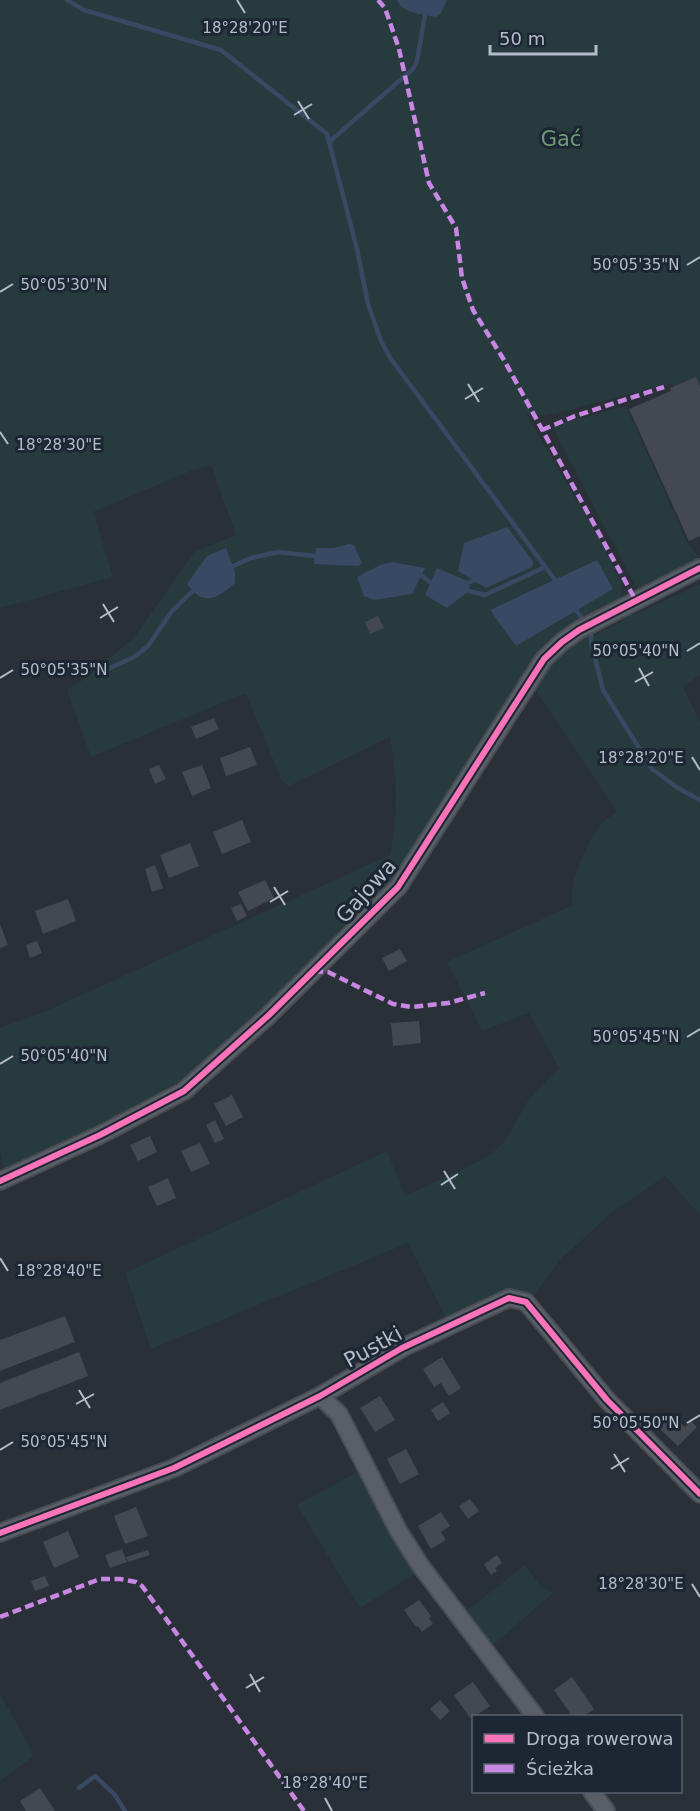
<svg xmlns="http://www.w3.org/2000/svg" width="700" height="1811" viewBox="0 0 700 1811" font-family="'DejaVu Sans',sans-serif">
<rect width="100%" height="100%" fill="#2a3038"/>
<g fill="#273a3e">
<path d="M0 0H700V446H698L672 383 545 416 526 414 602 543 622 584 621 600 576 626 391 885 367 911 363 907 205 1067 155 1100 125 1117 4 1170 0 1152V1028L46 1011 390 855C398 816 397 776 390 737L289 786 282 781 284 779H281L246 693 91 757 67 690 84 679 134 638 194 552 236 535 211 465 193 470 93 512 113 577 0 608Z"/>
<polygon points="626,406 687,542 700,559 700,563 638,591 552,426"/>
<path d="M700 584V675L683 687 700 722V1215L665 1176 610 1214 561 1259 533 1296 499 1297 448 1322 408 1243 151 1349 125 1273 387 1151 405 1196 484 1159 504 1143 529 1099 559 1068 529 1013 482 1031 447 962 573 905C569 880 586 843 602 823 606 819 612 815 617 812L532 685 551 657 591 632 595 635 620 623 626 615 639 613Z"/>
<polygon points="359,1471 418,1572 360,1608 297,1505"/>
<polygon points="525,1565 541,1587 553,1593 491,1647 465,1612"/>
<polygon points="0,1694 30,1747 32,1757 0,1781"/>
</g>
<g fill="#384963">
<path d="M397 0H447L441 13 436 17C422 14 403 14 397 0Z"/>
<polygon points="507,527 533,561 532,567 486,588 458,571 464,543"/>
<polygon points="349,544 354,545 362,563 358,566 314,564 316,548 333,548"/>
<path d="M226 548 235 572V583C216 600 203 606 187 584L207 556Z"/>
<polygon points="597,560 613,589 516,646 490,610"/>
<polygon points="392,562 425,568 412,594 374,600 364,596 357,577 380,565"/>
<polygon points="437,568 470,582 469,591 447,608 425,595"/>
</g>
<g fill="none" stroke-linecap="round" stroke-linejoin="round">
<g stroke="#384963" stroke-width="4.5">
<polyline points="67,0 84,10 221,50 327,134 357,249 368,304 381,341 391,359 558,584"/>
<polyline points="329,142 413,69 417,61 425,15"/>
<polyline points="229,568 251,558 278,552 315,556"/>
<polyline points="422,576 430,582"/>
<polyline points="470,582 475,580"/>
<polyline points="469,591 485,595 545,567"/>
<polyline points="573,606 582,618"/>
<polyline points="591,632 591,642 603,690 652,769 678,788 700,800"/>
<polyline points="108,669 134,657 148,646 172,611 197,587"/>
<polyline points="79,1788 95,1776 115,1795 125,1811"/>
</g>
</g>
<g fill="#444950">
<polygon points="696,377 700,386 700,536 689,541 629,409 671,391 670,388"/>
<polygon points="378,616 384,628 370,634 365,622"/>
<polygon points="214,718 219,729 196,739 191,727"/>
<polygon points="250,747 257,765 226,776 220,758"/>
<polygon points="159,765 166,779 155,784 149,769"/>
<polygon points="202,765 211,788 192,796 182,772"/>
<polygon points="242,820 251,842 222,854 213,832"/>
<polygon points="190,843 199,866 169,878 160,855"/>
<polygon points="155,865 163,888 152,892 145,869"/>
<polygon points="265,880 274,898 248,911 238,892"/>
<polygon points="68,899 76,921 43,934 35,911"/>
<polygon points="241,904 247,916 237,921 231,908"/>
<polygon points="0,924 8,945 0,948"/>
<polygon points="37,941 42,953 30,958 26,945"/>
<polygon points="400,949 407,961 389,971 382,958"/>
<polygon points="419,1021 421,1043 393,1046 391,1023"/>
<polygon points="232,1095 243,1117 226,1126 214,1104"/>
<polygon points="215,1120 224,1139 215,1143 206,1125"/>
<polygon points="150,1136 157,1152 138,1161 130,1145"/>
<polygon points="200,1143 210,1164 191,1172 181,1151"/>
<polygon points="168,1178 176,1198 157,1206 148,1187"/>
<polygon points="65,1316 75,1342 0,1371 0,1340"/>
<polygon points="79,1352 88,1376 0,1410 0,1383"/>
<polygon points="442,1357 461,1388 449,1396 441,1383 434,1387 423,1369"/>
<polygon points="380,1396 395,1420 375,1432 360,1408"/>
<polygon points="443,1402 450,1413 438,1421 431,1410"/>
<polygon points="671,1414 685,1427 691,1421 697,1427 678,1446 658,1427"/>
<polygon points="406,1449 419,1474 400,1484 387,1459"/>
<polygon points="470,1499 479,1511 468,1519 459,1506"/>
<polygon points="136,1507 148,1536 125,1544 114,1516"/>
<polygon points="441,1512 450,1526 441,1532 446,1540 431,1549 418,1526"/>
<polygon points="68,1531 79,1557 54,1568 43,1542"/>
<polygon points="122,1549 127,1562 110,1568 105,1555"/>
<polygon points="148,1550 150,1555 128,1562 126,1557"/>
<polygon points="497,1555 502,1563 495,1568 497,1571 491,1575 484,1564"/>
<polygon points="45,1576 49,1586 35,1591 31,1581"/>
<polygon points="419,1600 431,1616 429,1618 433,1624 422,1632 418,1626 416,1627 404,1610"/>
<polygon points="572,1677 594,1709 584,1716 572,1716 554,1690"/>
<polygon points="473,1682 490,1706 471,1719 454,1695"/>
<polygon points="440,1700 450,1711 440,1720 430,1709"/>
<polygon points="40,1788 55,1811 26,1811 20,1801"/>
</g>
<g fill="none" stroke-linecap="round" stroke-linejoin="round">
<defs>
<g id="street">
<polyline points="0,1181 100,1135 184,1091 269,1015 398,887 544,659 562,642 579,630 700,568"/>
<polyline points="320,1396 339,1414 398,1530 420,1565 535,1716"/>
<polyline points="0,1533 174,1468 320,1396 402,1348 509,1298 526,1302 607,1400 700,1494"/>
<polyline points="592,1792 606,1811"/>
</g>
</defs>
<use href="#street" stroke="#484c53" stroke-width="20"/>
<use href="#street" stroke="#5a5e66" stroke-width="16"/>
<g stroke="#c787e3" stroke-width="4.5" stroke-dasharray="9 4.5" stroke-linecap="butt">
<polyline points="378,0 385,8 399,49 429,183 456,228 462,278 473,310 504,360 635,599"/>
<polyline points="542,430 575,416 664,387"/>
<polyline points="314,971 328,972 393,1004 412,1007 448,1003 485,993"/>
<polyline points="0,1617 100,1579 120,1579 136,1582 142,1586 164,1616 304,1811"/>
</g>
<defs>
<g id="cycleway">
<polyline points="0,1181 100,1135 184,1091 269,1015 398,887 544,659 562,642 579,630 700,568"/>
<polyline points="0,1533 174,1468 320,1396 402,1348 509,1298 526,1302 607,1400 700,1494"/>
</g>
</defs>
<use href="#cycleway" stroke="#1d2633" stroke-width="10"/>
<use href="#cycleway" stroke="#fb73b8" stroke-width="6"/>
</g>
<path fill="none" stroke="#b4bcc9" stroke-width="2" d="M237 0 245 13M298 101 309 119M294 115 312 104M687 265 700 257M0 292 13 284M468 384 479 402M465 399 483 388M0 432 8 444M103 604 114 622M100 618 118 607M687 651 700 643M639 668 649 686M0 678 13 670M635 682 653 672M692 757 700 770M274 887 285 905M270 902 288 891M687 1037 700 1029M0 1064 13 1056M444 1171 455 1189M441 1185 458 1174M0 1258 8 1271M79 1390 90 1408M76 1404 94 1394M687 1423 700 1415M0 1450 13 1442M614 1454 625 1472M611 1469 629 1458M692 1584 700 1597M250 1674 260 1692M246 1688 264 1677M325 1798 332 1811"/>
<g text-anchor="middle" stroke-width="6" stroke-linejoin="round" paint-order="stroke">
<g font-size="21" fill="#6b9a76" stroke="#1d2633">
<text x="561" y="146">Gać</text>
</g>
<g font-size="21" fill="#b4bcc9" stroke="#1d2633">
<text transform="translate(366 891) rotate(-48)" y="7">Gajowa</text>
<text transform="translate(373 1347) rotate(-29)" y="7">Pustki</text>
</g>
</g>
<g font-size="15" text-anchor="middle" fill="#b4bcc9" stroke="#1d2633" stroke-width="6" stroke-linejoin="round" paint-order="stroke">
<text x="245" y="33">18°28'20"E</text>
<text x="636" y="270">50°05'35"N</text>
<text x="64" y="290">50°05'30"N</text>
<text x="59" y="450">18°28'30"E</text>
<text x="636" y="656">50°05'40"N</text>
<text x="64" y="675">50°05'35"N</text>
<text x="641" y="763">18°28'20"E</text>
<text x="636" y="1042">50°05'45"N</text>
<text x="64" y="1061">50°05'40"N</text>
<text x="59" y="1276">18°28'40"E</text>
<text x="636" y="1428">50°05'50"N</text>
<text x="64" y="1447">50°05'45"N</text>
<text x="641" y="1589">18°28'30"E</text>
<text x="325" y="1788">18°28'40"E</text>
</g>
<rect x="472" y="1715" width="210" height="78" fill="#1d2633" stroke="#59626f" stroke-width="1.5"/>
<rect x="484" y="1734" width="30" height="9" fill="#fb73b8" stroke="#59626f" stroke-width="1.5"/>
<text x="526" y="1745" font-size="18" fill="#b4bcc9">Droga rowerowa</text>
<rect x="484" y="1764" width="30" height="9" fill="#c787e3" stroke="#59626f" stroke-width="1.5"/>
<text x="526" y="1775" font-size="18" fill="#b4bcc9">Ścieżka</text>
<path d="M490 45v9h106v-9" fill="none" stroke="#b4bcc9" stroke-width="3"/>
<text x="499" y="45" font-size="18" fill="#b4bcc9" stroke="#1d2633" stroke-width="4.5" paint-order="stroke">50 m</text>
</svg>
